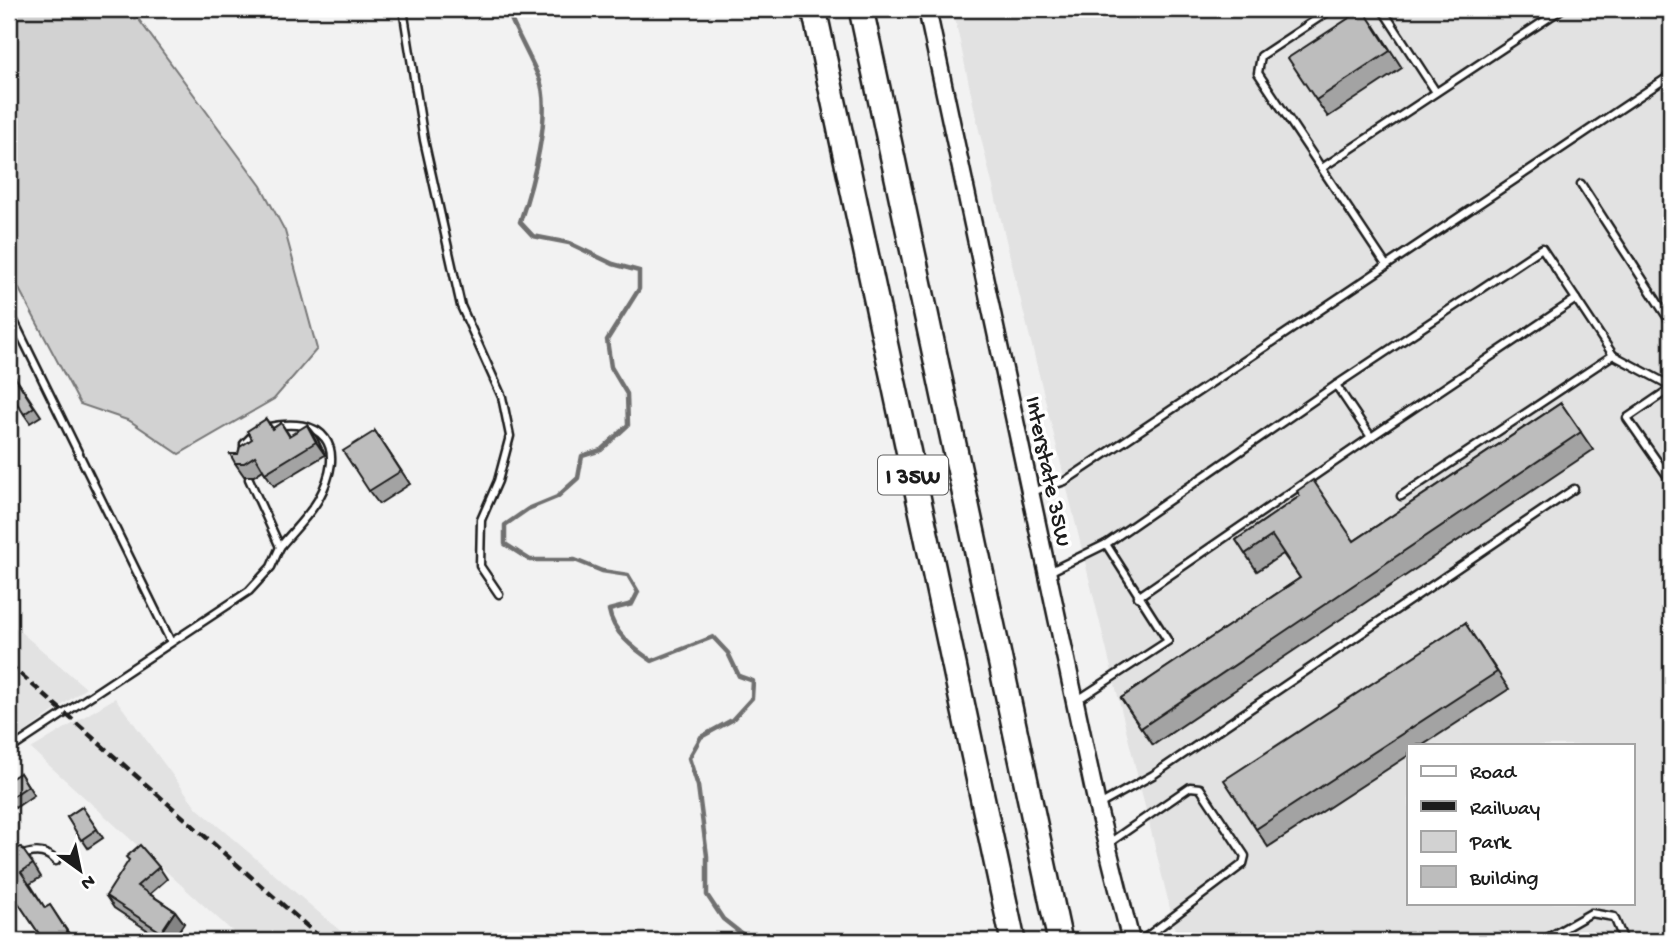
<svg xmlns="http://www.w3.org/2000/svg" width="1680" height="950" viewBox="0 0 1680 950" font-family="'Gochi Hand',sans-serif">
<rect width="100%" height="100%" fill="#f2f2f2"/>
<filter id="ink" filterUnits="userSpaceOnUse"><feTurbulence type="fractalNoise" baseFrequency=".0143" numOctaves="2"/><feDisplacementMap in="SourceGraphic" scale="14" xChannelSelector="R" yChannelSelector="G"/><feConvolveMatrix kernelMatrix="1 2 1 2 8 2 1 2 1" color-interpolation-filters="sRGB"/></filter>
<g filter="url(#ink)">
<g fill="#e2e2e2" fill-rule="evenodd">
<path d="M953 9H1671V941H1178L977 122ZM1409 745H1633V903H1409Z"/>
<polygon points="9,622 86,688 21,735 9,725"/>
<polygon points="115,698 197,808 352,941 243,941 31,749"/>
</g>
<polygon fill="#d2d2d2" stroke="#777" stroke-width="2" points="9,9 131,9 261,186 285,231 317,349 274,399 179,454 130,421 80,404 9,270"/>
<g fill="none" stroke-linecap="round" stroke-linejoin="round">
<path stroke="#707070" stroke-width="4.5" d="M507 9C516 33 529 54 539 78 553 112 532 187 520 222L533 236 569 243 613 264 639 271V289L607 340 611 367 627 394 628 425 601 450 582 456 578 478 557 497 528 509 505 525V544L530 560H575L602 571 628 575 638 592 632 604 609 610C613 633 633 648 652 661L713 637 728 653 739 676 753 681 752 698 732 720 701 737 689 758 698 786 707 856V895L723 919 751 941"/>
<defs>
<g id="service">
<polyline points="403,9 424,140 461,306 502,397 510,436 498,481 481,520 480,566 499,594"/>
<polyline points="1332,9 1261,56 1258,73 1386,265"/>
<polyline points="1382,9 1436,92"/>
<polyline points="1322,168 1562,9"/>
<polyline points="1581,184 1671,323"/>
<polyline points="1576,299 1613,355 1671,386"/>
<polyline points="9,311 171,642"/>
<polyline points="1336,385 1542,248 1576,299 1371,437"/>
<polyline points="1671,388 1627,418 1671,481"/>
<polyline points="244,452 244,444 255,433"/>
<path d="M249 479 280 547C292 532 308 517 318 500 348 446 325 414 264 428"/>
<polyline points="1032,492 1065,481 1671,75"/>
<polyline points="1401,496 1613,355"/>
<polyline points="1049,572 1106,544 1336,385 1371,437 1138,597"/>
<polyline points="1076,701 1168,641 1106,544"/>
<polyline points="9,750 249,591 271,567 280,547"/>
<polyline points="1099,805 1153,775 1574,489"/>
<polyline points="1109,843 1190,787 1200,788 1245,856 1243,864 1141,941"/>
<path d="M9 862C24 853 42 846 56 861"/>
<polyline points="1542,941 1591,913 1614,917 1624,941"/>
</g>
<polyline id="tertiary" points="927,9 1097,805 1131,941"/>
<g id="motorway">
<polyline points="814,9 1013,941"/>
<polyline points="861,9 1060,941"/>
</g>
</defs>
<use href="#service" stroke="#1c1c1c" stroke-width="11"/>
<use href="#tertiary" stroke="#1c1c1c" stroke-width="21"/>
<use href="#motorway" stroke="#1c1c1c" stroke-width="28"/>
<use href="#service" stroke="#fff" stroke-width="6"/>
<use href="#tertiary" stroke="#fff" stroke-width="16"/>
<use href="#motorway" stroke="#fff" stroke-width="23"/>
<polyline stroke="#1c1c1c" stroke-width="4.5" stroke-dasharray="10 5" stroke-linecap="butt" points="9,664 324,941"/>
</g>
<g fill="#a3a3a3" stroke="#1c1c1c" stroke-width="2">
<polygon points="1375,26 1402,68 1328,117 1316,100"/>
<polygon points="13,374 41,416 30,423 24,414"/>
<polygon points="1561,403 1593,450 1153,745 1121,698 1300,578 1283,554 1257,571 1236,540 1300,496 1354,541"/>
<polygon points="266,419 273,428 281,423 290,436 317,438 325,455 274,486 263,470 254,476 244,476 235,463 238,454 252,439"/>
<polygon points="375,431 410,484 379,504 369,491"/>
<polygon points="1465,623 1509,689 1423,745 1409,745 1409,755 1268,847 1256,829"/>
<polygon points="20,773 34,795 15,808 9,799"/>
<polygon points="82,807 103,838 88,848 67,817"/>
<polygon points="9,847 11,850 30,859 41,877 30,884 45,908 50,905 74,941 44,941 9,889"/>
<polygon points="159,867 167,879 150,894 175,911 184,923 172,941 164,941 114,908 106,896"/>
</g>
<g fill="#848484" stroke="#1c1c1c" stroke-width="2">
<polygon points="307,425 317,438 325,455 316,442"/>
<polygon points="175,911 184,923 172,941 167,941 161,932"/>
</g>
<g fill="#bdbdbd" stroke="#1c1c1c" stroke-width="2">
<polygon points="1363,9 1390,51 1316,100 1288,58"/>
<polygon points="9,368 34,407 24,414 9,391"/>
<polygon points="1561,403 1581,432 1141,728 1121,698 1300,578 1272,536 1245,554 1236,540 1300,496 1297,491 1313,480 1354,541"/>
<polygon points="266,419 272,429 281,423 289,436 307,425 316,442 265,473 255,456 244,463 235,463 230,454 238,454 240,447 252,439 247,431"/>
<polygon points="375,431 401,471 369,491 343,451"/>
<polygon points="1465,623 1497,672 1256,829 1224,780"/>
<polygon points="20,773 28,786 9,799 9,780"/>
<polygon points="82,807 97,829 81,840 67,817"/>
<polygon points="140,845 159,867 137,886 175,911 161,932 106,896 129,860 126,857"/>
<polygon points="21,847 33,864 21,872 45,908 50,905 73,941 44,941 9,889 9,851"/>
</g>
</g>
<g text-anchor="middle" stroke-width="7" stroke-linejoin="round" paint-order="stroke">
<rect fill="#fff" stroke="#606060" stroke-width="2" x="878" y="455.5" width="70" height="39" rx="5"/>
<g font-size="23" font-weight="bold" fill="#1c1c1c">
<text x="913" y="483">I 35W</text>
</g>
<g font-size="24" fill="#1c1c1c" stroke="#fff">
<text transform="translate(1050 471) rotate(78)" y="8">Interstate 35W</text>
</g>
</g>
<rect width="1680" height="950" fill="none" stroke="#fff" stroke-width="35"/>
<rect x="18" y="18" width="1645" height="915" fill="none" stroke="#1c1c1c" stroke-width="2.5" filter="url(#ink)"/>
<rect x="1407" y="744" width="228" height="161" fill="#ffffff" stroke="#a4a4a4" stroke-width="2"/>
<rect x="1421" y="766" width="35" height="10" fill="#ffffff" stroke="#a4a4a4" stroke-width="2"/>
<text x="1470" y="778" font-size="21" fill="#1c1c1c">Road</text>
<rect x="1421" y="801" width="35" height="10" fill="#1c1c1c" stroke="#a4a4a4" stroke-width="2"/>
<text x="1470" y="814" font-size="21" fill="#1c1c1c">Railway</text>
<rect x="1421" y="831" width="35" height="21" fill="#d2d2d2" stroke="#a4a4a4" stroke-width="2"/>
<text x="1470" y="848" font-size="21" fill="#1c1c1c">Park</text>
<rect x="1421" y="866" width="35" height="21" fill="#bdbdbd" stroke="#a4a4a4" stroke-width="2"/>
<text x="1470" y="884" font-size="21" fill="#1c1c1c">Building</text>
<g transform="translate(80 870) rotate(147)" stroke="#ffffff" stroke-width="5" paint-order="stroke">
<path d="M0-5L12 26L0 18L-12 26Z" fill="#1c1c1c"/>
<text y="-10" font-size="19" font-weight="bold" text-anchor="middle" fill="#1c1c1c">N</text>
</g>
</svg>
